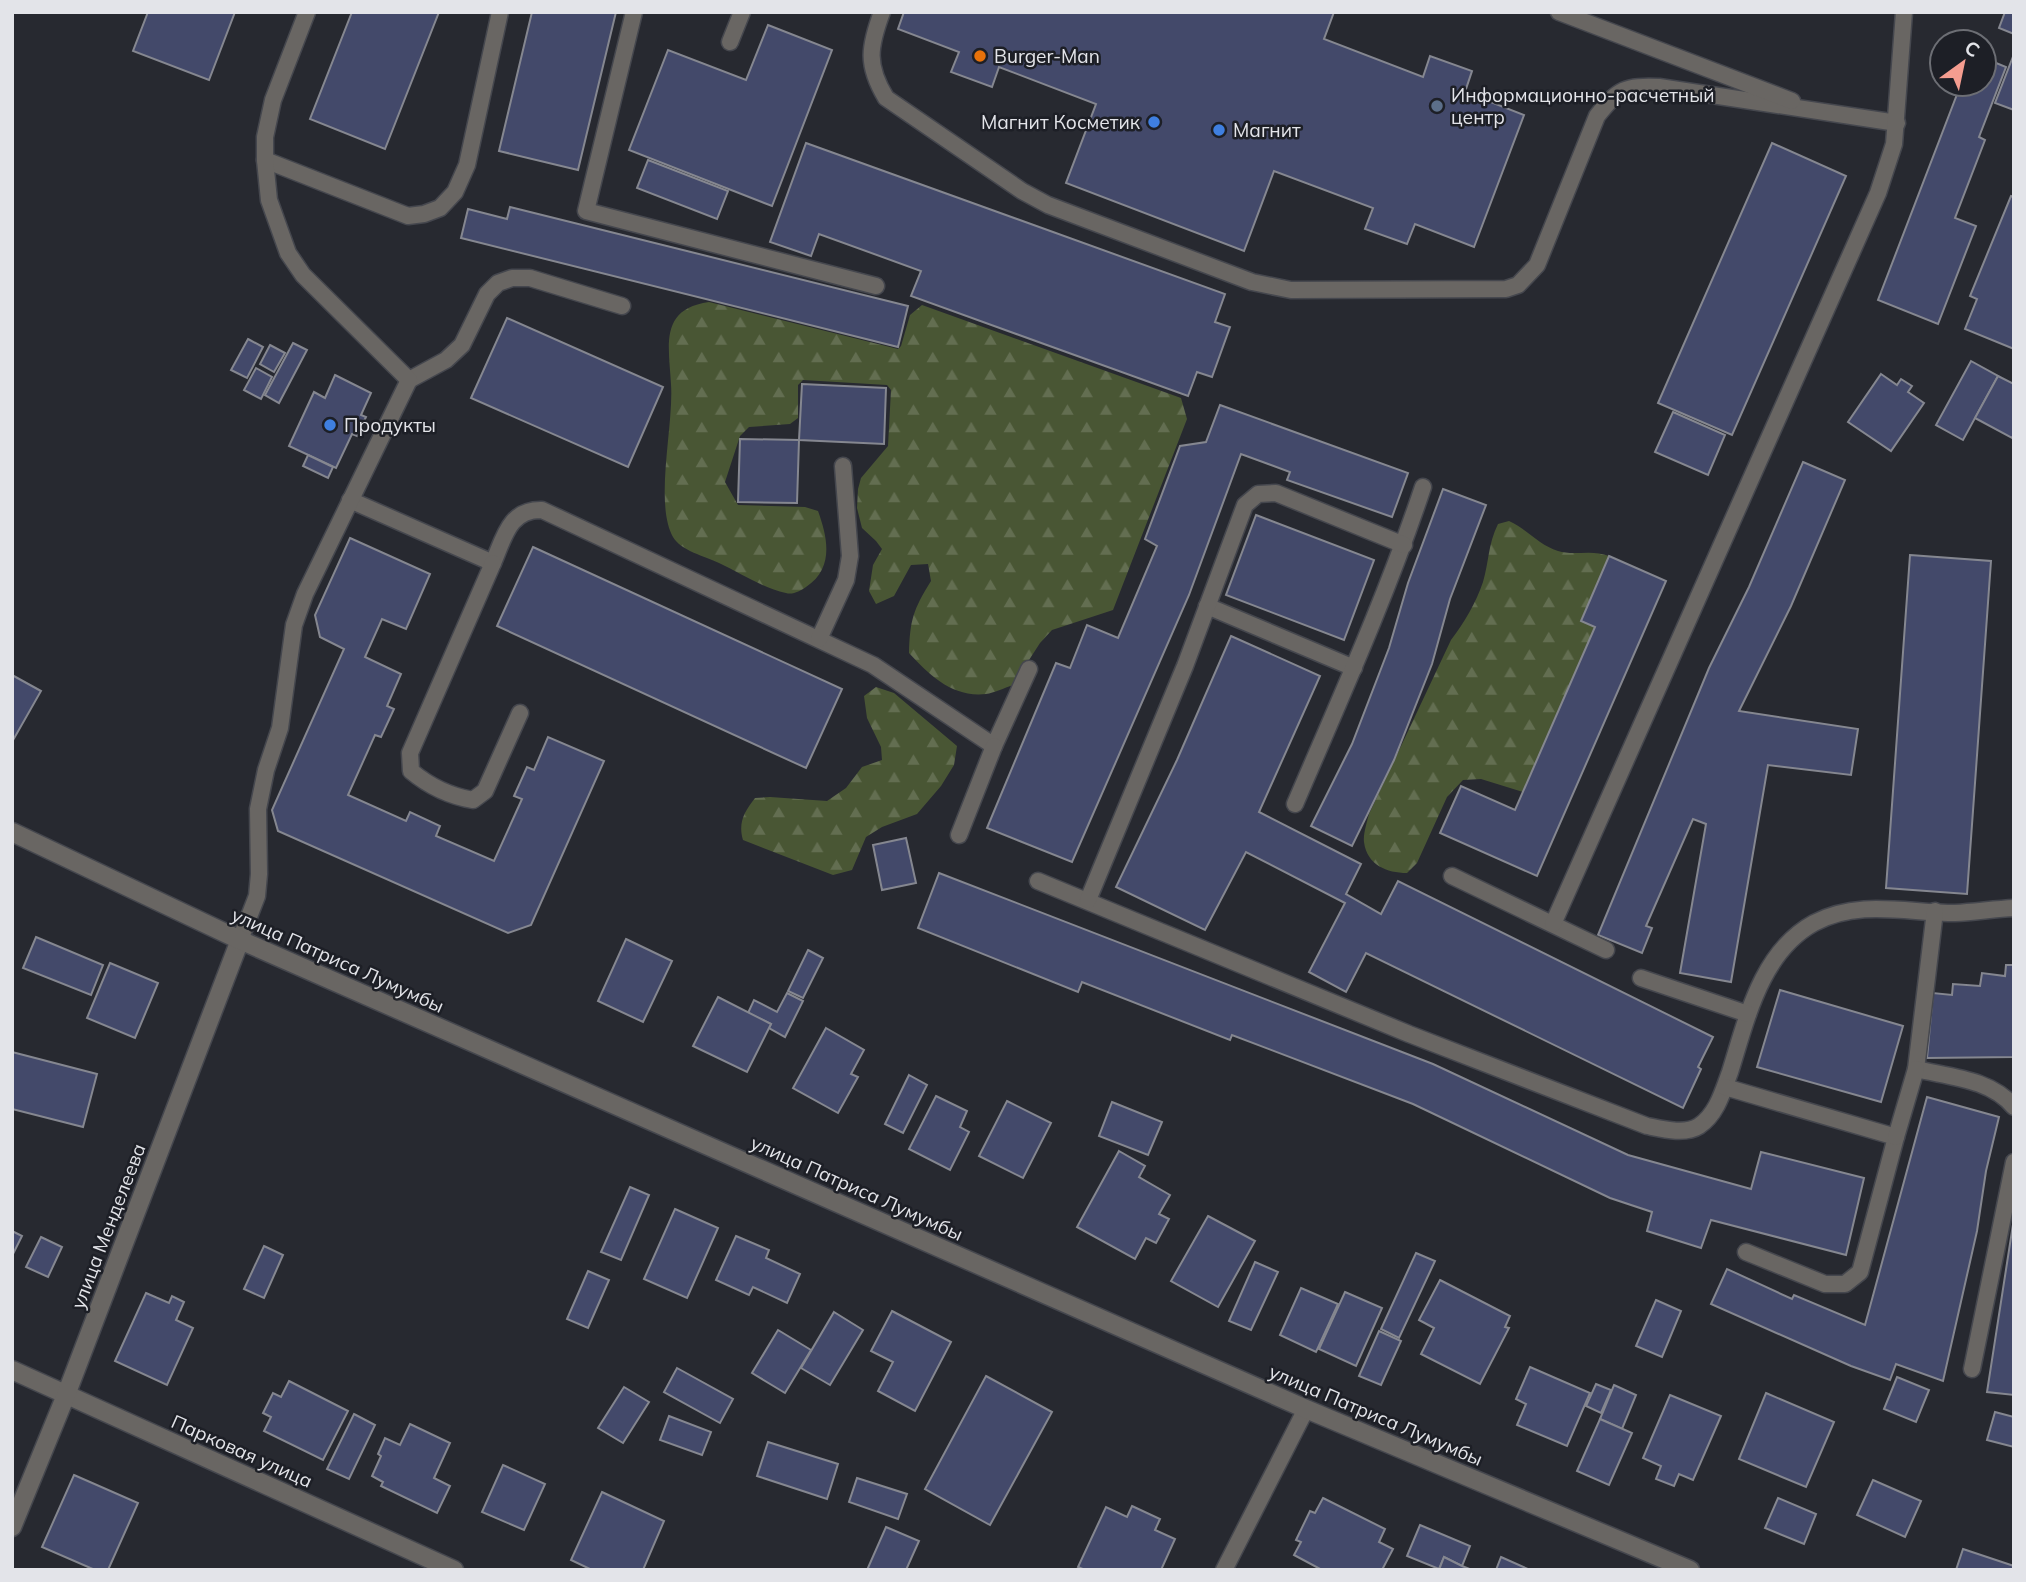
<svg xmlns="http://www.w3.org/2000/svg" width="2026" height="1582" viewBox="0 0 2026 1582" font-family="Mulish,sans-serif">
<defs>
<pattern id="forest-firs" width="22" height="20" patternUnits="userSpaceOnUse" patternTransform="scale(1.75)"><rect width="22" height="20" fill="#495634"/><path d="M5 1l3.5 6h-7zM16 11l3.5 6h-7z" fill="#636e51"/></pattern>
</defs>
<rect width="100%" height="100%" fill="#272930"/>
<g fill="url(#forest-firs)">
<path d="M709 302 898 349 901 346 910 315 922 305 1181 398 1187 419 1113 610 1052 630 1040 643 1013 685C1004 688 994 693 986 694 953 698 929 675 909 653 910 620 913 610 931 581L928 564 911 565 894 596 876 604 869 591 873 565 882 549 876 541 862 528 857 508 858 489 861 478 888 446 891 390 887 385 803 380 798 385V418L790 424 749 427 740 436 725 482 738 505 805 507 818 511C828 539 834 568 806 587 800 591 793 595 786 593 762 588 741 573 719 563 705 556 681 551 673 537 654 503 674 425 671 384 669 346 659 309 709 302Z"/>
<path d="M1509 521C1527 529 1539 545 1558 551 1574 556 1592 549 1609 556L1581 620 1595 627 1523 792 1481 779 1463 780 1447 797 1417 863 1407 873C1387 873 1367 865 1364 842 1363 834 1367 822 1369 814L1451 640C1464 623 1476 603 1483 582 1489 562 1488 544 1498 524Z"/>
<path d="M876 687 894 693 957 746 954 765 941 786 917 814 882 827 866 837 852 870 833 875 743 840C738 823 744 812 755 798L770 797 827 801 846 788 862 767 882 760 881 747 867 718 864 696Z"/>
</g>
<g fill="#43496a" stroke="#858790" stroke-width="2">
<polygon points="148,12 235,12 209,80 133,51"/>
<polygon points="352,12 439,12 385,149 310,119"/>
<polygon points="532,12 616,12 578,170 499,151"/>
<polygon points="904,12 1334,12 1324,39 1423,77 1430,56 1472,71 1465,92 1524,115 1474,247 1415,224 1407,244 1365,229 1373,208 1274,171 1244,251 1066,183 1096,104 999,67 992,87 951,72 959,52 898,29"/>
<polygon points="2005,12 2014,12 2014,34 1999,28"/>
<polygon points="768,25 832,50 772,206 629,150 668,50 746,80"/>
<polygon points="2014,54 2014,110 1995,103"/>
<polygon points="1984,58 2006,67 1979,137 1985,140 1955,218 1976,226 1938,324 1878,300 1961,84 1984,84"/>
<polygon points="806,143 1225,294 1215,322 1230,327 1212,377 1197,372 1188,396 911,296 921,271 819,234 811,256 770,242"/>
<polygon points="1772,143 1846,176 1732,435 1658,403"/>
<polygon points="648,160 728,191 717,219 637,188"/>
<polygon points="2011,196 2014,197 2014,349 1965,329 1977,299 1970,296"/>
<polygon points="510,207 908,306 898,347 461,238 468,209 507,219"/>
<polygon points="507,318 663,387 628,467 471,398"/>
<polygon points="248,339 263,347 247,378 231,370"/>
<polygon points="293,343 307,350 279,403 265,395"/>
<polygon points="270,345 285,353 274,372 260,364"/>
<polygon points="1971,361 1998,376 1963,440 1936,425"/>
<polygon points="256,368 272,377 261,399 244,390"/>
<polygon points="1881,374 1897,385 1901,379 1912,386 1908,392 1924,403 1891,451 1848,422"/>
<polygon points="335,375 371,393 361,415 366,417 357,436 352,434 336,468 289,446 314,392 325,398"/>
<polygon points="1998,376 2014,384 2014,434 2012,438 1975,418"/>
<polygon points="802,384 886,388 884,444 799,440"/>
<polygon points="1220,405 1408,473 1392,517 1287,480 1290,472 1241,454 1189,595 1072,862 987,828 1056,663 1070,668 1087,625 1118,638 1157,546 1145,539 1180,446 1206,442"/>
<polygon points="1673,412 1725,435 1708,475 1655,452"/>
<polygon points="740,439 799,440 797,503 738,502"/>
<polygon points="308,455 333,467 328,478 303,466"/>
<polygon points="1803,462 1845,480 1791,606 1739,711 1858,729 1851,775 1768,765 1731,982 1680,973 1706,824 1693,819 1646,926 1652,928 1642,953 1598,935 1709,668 1749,587"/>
<polygon points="1443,489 1486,505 1450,599 1432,664 1394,760 1352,846 1311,826 1352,744 1389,648 1408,583"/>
<polygon points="1256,515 1374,560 1344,640 1226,595"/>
<polygon points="350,538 430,574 406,629 382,619 365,657 401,674 387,706 394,709 381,737 375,735 348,795 406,821 410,812 440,826 436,836 494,861 522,799 514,796 527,767 534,770 548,737 604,761 531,925 508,933 278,831 272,810 344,649 320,637 315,615"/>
<polygon points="533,547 842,689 806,768 497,626"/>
<polygon points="1910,555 1991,561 1967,894 1886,888"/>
<polygon points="1609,556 1666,581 1537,876 1440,833 1461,786 1515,810 1595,627 1581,621"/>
<polygon points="1231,636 1320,676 1259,812 1361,864 1346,894 1381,914 1398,881 1713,1037 1698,1067 1701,1069 1683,1108 1366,953 1346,992 1309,972 1345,903 1246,852 1205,930 1116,887 1177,760"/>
<polygon points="12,675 41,691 12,742"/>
<polygon points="906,838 916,883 882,890 873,845"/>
<polygon points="939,873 1433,1064 1628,1155 1751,1189 1761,1152 1864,1178 1846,1255 1711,1220 1701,1248 1647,1231 1652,1212 1610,1198 1413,1104 1232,1035 1230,1040 1082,982 1078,992 918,928"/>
<polygon points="36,937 103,965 91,995 23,968"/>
<polygon points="626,939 672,961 643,1022 598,1001"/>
<polygon points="808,950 823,958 803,998 788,991"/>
<polygon points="110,963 158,983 135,1038 87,1018"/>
<polygon points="2006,965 2014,965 2014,1057 1927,1058 1933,993 1952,995 1953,984 1980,986 1982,973 2005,976"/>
<polygon points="1780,990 1903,1026 1881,1102 1757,1067"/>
<polygon points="787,993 803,1001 785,1037 769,1028 771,1024 748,1013 754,1000 777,1012"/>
<polygon points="718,997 771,1024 747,1072 693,1046"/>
<polygon points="826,1028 864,1050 851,1074 858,1077 838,1113 793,1088"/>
<polygon points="12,1052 97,1074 83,1127 12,1109"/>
<polygon points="909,1075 927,1085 903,1133 885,1124"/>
<polygon points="936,1096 967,1111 960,1127 969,1132 950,1170 909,1149"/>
<polygon points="1927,1097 1999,1117 1986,1171 1977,1231 1943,1381 1896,1364 1890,1380 1851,1366 1711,1304 1727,1269 1792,1299 1794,1295 1865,1325"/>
<polygon points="1007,1101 1051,1123 1023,1178 979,1156"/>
<polygon points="1112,1102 1162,1122 1148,1155 1099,1136"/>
<polygon points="1119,1151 1145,1166 1139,1177 1170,1195 1159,1214 1169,1219 1156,1243 1146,1238 1135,1259 1077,1227"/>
<polygon points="630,1187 649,1195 621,1260 601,1252"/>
<polygon points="675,1209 718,1228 687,1298 644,1279"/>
<polygon points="1208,1216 1255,1241 1218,1307 1171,1281"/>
<polygon points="2014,1218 2014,1395 1987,1392"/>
<polygon points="12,1231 22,1236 12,1256"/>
<polygon points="736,1236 769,1250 766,1258 800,1274 787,1303 753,1287 749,1295 716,1280"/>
<polygon points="41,1237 62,1247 48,1277 26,1267"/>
<polygon points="264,1246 283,1255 264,1298 244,1289"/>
<polygon points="1416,1253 1435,1261 1399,1338 1381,1329"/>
<polygon points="1255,1262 1278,1272 1251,1330 1229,1321"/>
<polygon points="588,1271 609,1280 588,1328 567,1319"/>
<polygon points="1440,1280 1510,1316 1505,1327 1509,1328 1480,1384 1421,1354 1434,1328 1419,1320"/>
<polygon points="1301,1288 1338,1304 1316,1352 1280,1335"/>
<polygon points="1345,1292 1382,1308 1356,1366 1319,1349"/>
<polygon points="146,1293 169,1303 172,1296 184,1302 176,1320 193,1328 167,1385 115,1361"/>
<polygon points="1656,1300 1681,1311 1662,1357 1636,1346"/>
<polygon points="892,1311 951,1342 915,1411 878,1391 893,1362 871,1351"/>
<polygon points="834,1312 863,1330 830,1385 801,1368"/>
<polygon points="778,1330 811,1350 785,1393 752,1373"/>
<polygon points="1379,1331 1401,1341 1381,1385 1359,1376"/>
<polygon points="1530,1367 1590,1393 1567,1446 1517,1425 1526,1404 1516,1399"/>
<polygon points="677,1368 733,1399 720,1423 664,1392"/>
<polygon points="986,1376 1052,1412 990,1525 925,1489"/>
<polygon points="1897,1377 1929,1390 1916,1422 1884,1409"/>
<polygon points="289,1381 348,1411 323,1460 264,1431 271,1417 263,1413 273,1393 281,1397"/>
<polygon points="1596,1384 1611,1390 1601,1413 1586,1406"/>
<polygon points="1614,1385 1636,1395 1622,1429 1600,1419"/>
<polygon points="624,1387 649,1402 623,1443 598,1428"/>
<polygon points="1766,1393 1834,1422 1806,1487 1739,1459"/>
<polygon points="1670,1395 1721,1416 1693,1480 1679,1474 1674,1486 1656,1479 1661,1466 1643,1458"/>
<polygon points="1995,1412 2014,1417 2014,1447 1987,1440"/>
<polygon points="354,1414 375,1425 349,1479 327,1469"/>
<polygon points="669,1416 711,1432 702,1455 660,1440"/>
<polygon points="1600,1419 1632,1433 1609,1485 1577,1471"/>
<polygon points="410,1424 450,1443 434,1478 450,1486 437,1513 381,1486 383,1482 372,1476 381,1456 378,1454 385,1438 400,1445"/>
<polygon points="768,1442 838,1464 827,1499 757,1476"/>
<polygon points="503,1465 545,1484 524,1530 482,1512"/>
<polygon points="74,1475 138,1503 108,1570 95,1570 42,1547"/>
<polygon points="857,1478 907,1494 898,1519 849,1502"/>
<polygon points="1873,1480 1921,1501 1905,1537 1857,1515"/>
<polygon points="602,1492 664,1521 643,1570 592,1570 571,1560"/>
<polygon points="1323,1498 1385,1529 1379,1542 1393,1549 1382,1570 1322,1570 1294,1555 1301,1542 1296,1540 1310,1511 1315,1513"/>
<polygon points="1778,1498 1816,1514 1804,1544 1765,1528"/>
<polygon points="1132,1506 1160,1519 1155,1530 1175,1539 1161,1570 1085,1570 1078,1567 1106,1507 1127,1517"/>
<polygon points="1420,1525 1470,1546 1462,1566 1444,1557 1439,1569 1407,1556"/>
<polygon points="886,1527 919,1541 906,1570 867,1570"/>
<polygon points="1963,1549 2014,1566 2014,1570 1956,1570"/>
<polygon points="1444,1557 1462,1566 1472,1570 1439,1570"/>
<polygon points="1501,1557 1530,1570 1496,1570"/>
</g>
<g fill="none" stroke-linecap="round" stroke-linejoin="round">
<defs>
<g id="service">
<polyline points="634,12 586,211 876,286"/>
<path d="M882 12C869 47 866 65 886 98L1022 191 1048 205 1252 282 1291 290 1506 289 1518 285 1537 265 1597 116C1619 88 1625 86 1659 87L1897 123"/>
<polyline points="1559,12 1792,101"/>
<polyline points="730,42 742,12"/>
<polyline points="265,160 408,216 424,214 440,208 455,192 467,165 500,12"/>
<polyline points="409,380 446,360 462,345 487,294 498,283 512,278 530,278 622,306"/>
<path d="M350 500 493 563C504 538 509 509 542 510L873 665 994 746 1029 669"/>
<path d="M493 563 410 753 411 771C429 786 449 796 473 800L485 791 520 713"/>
<polyline points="1207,606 1354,668"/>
<polyline points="819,639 846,580 850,556 843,466"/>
<path d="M1295 804C1340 699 1387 595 1423 487"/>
<polyline points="959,835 994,746"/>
<polyline points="1452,876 1606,950"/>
<path d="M1038 881 1409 1034 1647 1126C1662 1129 1685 1135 1699 1126 1717 1114 1723 1091 1730 1072 1747 1018 1761 952 1814 923 1859 899 1907 913 1955 913 1975 912 1994 909 2014 908"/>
<polyline points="1088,900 1185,666 1245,505 1258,494 1276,493 1404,545"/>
<path d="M1935 911 1916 1069C1950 1077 1991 1079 2014 1107"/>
<polyline points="1553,924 1878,193 1894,144 1904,12"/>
<polyline points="240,940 257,896 259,874 258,809 266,770 280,728 294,625 305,594 409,380 303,275 288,253 269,200 265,160 265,137 273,100 307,12"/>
<polyline points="1641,978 1748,1014"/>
<polyline points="1725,1087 1896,1137 1860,1272 1845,1284 1825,1284 1746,1252"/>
<polyline points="1896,1137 1916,1069"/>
<polyline points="1972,1369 2014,1162"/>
<polyline points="1224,1570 1306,1409"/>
</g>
<g id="minor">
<polyline points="12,1370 454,1570"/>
<polyline points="12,1527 66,1395 240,940"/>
</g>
<polyline id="tertiary" points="12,832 240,940 1306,1409 1690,1570"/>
</defs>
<use href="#service" stroke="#45474e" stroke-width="19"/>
<use href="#minor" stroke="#45474e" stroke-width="21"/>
<use href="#tertiary" stroke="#45474e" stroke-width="21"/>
<use href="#service" stroke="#696663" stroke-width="16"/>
<use href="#minor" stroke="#696663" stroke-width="18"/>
<use href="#tertiary" stroke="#696663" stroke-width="18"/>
</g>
<circle fill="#e8710a" stroke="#1d1f26" stroke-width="2.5" cx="980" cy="56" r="7"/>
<circle fill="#5c6f8a" stroke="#1d1f26" stroke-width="2.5" cx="1437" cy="106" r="7"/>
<g fill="#3f7fe0" stroke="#1d1f26" stroke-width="2.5">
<circle cx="1154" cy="122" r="7"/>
<circle cx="1219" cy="130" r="7"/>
<circle cx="330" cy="425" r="7"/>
</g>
<g text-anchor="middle" stroke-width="5" stroke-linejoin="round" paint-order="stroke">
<g font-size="19" fill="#e3e4e9" stroke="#1d1f26" text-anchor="start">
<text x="994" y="63">Burger-Man</text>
<text x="1451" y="102">Информационно-расчетный<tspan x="1451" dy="22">центр</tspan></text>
<text x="1140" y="129" text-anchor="end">Магнит Косметик</text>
<text x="1233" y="137">Магнит</text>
<text x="344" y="432">Продукты</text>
</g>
<g font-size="19" fill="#e3e4e9" stroke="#1d1f26">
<text transform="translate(338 960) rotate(24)" y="7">улица Патриса Лумумбы</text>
<text transform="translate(857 1188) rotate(24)" y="7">улица Патриса Лумумбы</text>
<text transform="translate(108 1226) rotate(-69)" y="7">улица Менделеева</text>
<text transform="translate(1376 1415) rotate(23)" y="7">улица Патриса Лумумбы</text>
<text transform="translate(242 1451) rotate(24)" y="7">Парковая улица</text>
</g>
</g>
<rect width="2026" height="1582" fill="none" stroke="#e3e4e9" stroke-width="28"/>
<g transform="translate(1963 63) rotate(33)"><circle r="33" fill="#1d1f26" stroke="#6c6e74" stroke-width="2"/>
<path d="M0-5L12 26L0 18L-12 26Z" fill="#f59d90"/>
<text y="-10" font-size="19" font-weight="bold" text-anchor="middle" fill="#e3e4e9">С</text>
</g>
</svg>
